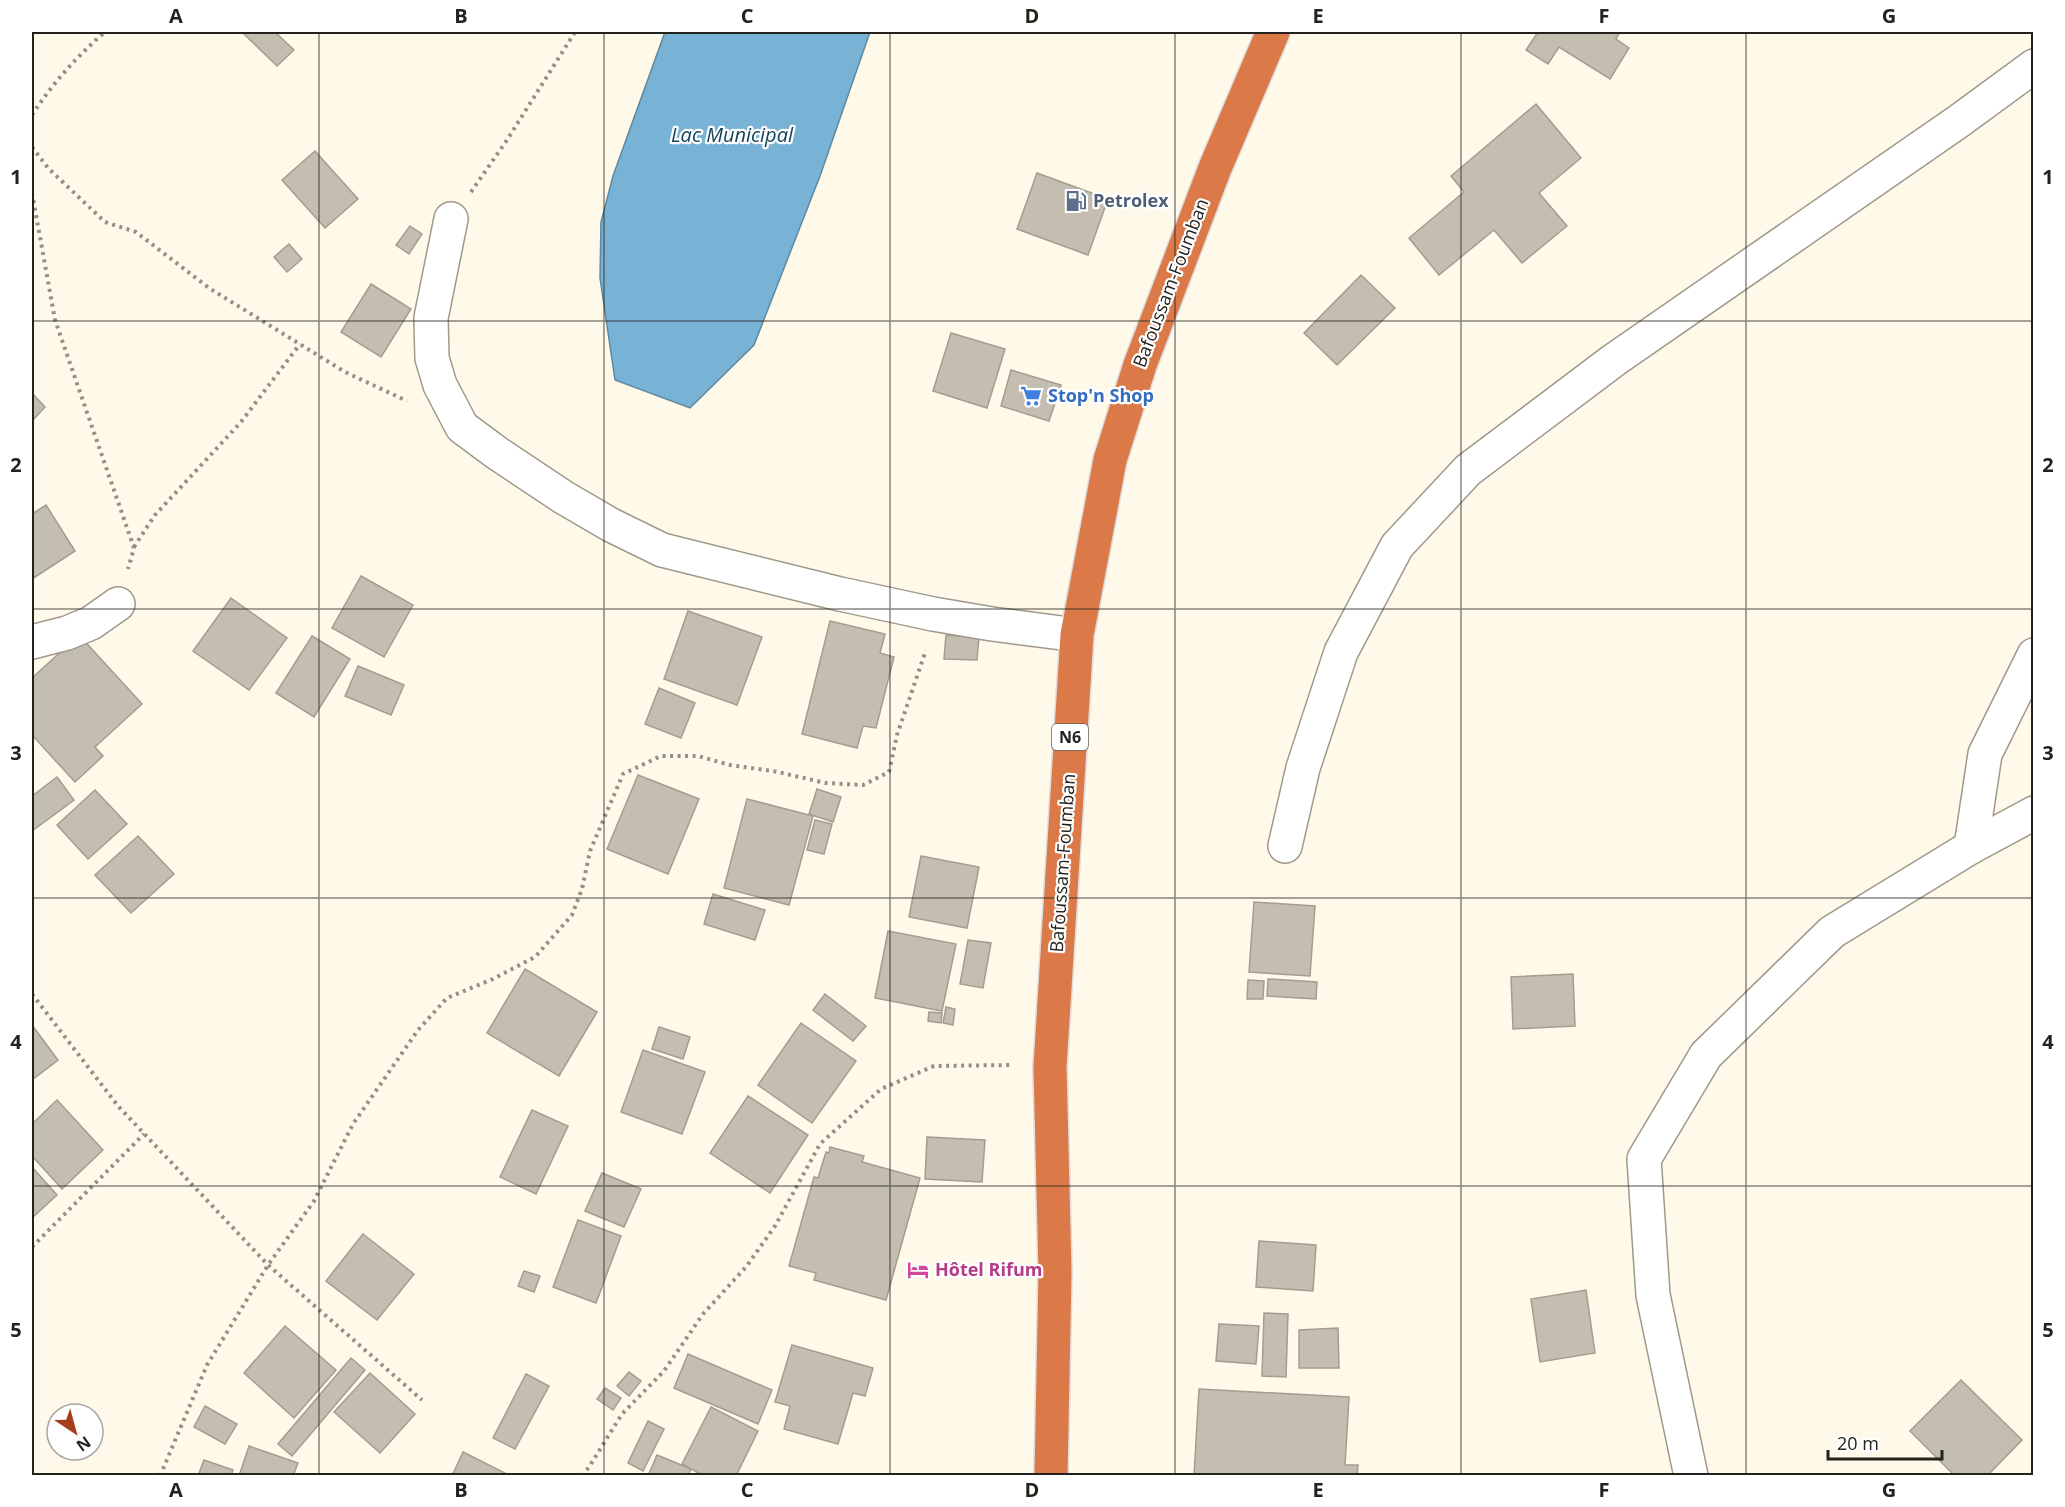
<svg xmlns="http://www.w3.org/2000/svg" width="2065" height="1507" viewBox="0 0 2065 1507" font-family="'Open Sans',sans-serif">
<rect width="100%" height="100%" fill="#fff9e9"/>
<polygon fill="#78b3d6" stroke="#5f889e" stroke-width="1.5" points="665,32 870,32 820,176 754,345 690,408 615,380 600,278 601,222 613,176"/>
<g fill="#c4beb0" stroke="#a39d8f" stroke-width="1.5">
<polygon points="242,32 275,32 294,50 277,66"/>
<polygon points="1538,32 1620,32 1616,39 1629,48 1610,79 1559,47 1548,64 1526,50"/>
<polygon points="1536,104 1581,158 1539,193 1567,226 1522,263 1494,230 1439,275 1409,238 1464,192 1451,176"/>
<polygon points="315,151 358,199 325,228 282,180"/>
<polygon points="1037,173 1108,199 1088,255 1017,229"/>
<polygon points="410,226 422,234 409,254 396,245"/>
<polygon points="289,244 302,259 287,272 274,257"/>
<polygon points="1361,275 1395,308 1337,365 1304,333"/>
<polygon points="371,284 411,309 381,357 341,332"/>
<polygon points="951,333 1005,349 987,408 933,391"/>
<polygon points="1011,370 1061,385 1049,421 1001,406"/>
<polygon points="32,393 45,407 32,421"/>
<polygon points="46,505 75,551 32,579 32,514"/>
<polygon points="361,576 413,605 384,657 332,628"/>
<polygon points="231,598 287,638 249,690 193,651"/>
<polygon points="688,611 762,637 737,705 664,679"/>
<polygon points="830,621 885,634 880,653 894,657 876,728 863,726 857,748 802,734"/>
<polygon points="79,635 142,704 95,747 103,756 75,782 32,735 32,678"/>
<polygon points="946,635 979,637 977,660 944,659"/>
<polygon points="312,636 350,659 314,717 276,693"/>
<polygon points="358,666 404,685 391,715 345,696"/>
<polygon points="659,688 695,703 681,738 645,724"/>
<polygon points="638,775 699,799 668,874 607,849"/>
<polygon points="57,777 74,800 32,831 32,796"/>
<polygon points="817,789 841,797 833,822 809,814"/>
<polygon points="95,790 127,824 88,859 57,825"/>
<polygon points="747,799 813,816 789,905 724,888"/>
<polygon points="815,820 832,824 824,854 807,850"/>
<polygon points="138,836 174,874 131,913 95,875"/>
<polygon points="921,856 979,867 967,928 909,917"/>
<polygon points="713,894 765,910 755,940 704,924"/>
<polygon points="1254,902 1315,906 1310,976 1249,972"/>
<polygon points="888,931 956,944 942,1011 875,998"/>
<polygon points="968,940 991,943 983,988 960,984"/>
<polygon points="525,969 597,1012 559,1076 487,1033"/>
<polygon points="1573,974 1575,1026 1513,1029 1511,977"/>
<polygon points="1268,979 1317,982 1316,999 1267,996"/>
<polygon points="1248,980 1264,981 1263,999 1247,999"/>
<polygon points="825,994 866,1026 853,1041 813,1010"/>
<polygon points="946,1007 955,1009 953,1025 943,1023"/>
<polygon points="929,1012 942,1013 941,1023 928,1021"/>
<polygon points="801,1023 856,1061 812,1123 758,1085"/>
<polygon points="32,1025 58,1060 32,1080"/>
<polygon points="659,1027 690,1037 683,1059 652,1049"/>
<polygon points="643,1050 705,1072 682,1134 621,1112"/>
<polygon points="748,1096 808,1135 770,1193 710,1153"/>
<polygon points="57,1100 103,1150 62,1189 32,1156 32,1124"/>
<polygon points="532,1110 568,1126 536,1194 500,1177"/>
<polygon points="927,1137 985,1140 982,1182 925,1179"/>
<polygon points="830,1147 864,1156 862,1162 920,1178 886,1300 814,1280 816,1273 789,1266 814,1177 818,1178 826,1152 829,1153"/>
<polygon points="32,1167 57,1195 32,1218"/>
<polygon points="602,1173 641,1189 624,1227 585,1211"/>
<polygon points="578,1220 621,1236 596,1303 553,1287"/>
<polygon points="363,1234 414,1274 377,1320 326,1281"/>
<polygon points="1259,1241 1316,1245 1313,1291 1256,1287"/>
<polygon points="524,1271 540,1276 534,1292 518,1286"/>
<polygon points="1586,1290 1595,1353 1540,1362 1531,1299"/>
<polygon points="1264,1313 1288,1314 1286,1377 1262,1376"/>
<polygon points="1219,1324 1259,1326 1256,1364 1216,1361"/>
<polygon points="285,1326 336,1370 294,1418 244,1373"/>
<polygon points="1338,1328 1339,1368 1299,1368 1299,1330"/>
<polygon points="792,1345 873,1368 865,1396 853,1393 838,1444 784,1429 790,1406 775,1402"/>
<polygon points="688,1354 772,1390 758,1424 674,1388"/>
<polygon points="351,1358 365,1370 292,1456 278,1444"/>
<polygon points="629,1372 641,1381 629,1396 617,1386"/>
<polygon points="370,1373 415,1414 380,1453 334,1412"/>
<polygon points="526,1374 549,1386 515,1449 493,1438"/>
<polygon points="1961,1380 2022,1440 1987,1476 1955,1476 1910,1431"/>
<polygon points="605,1388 621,1398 613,1410 597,1399"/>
<polygon points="1199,1389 1349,1397 1345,1465 1358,1465 1357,1476 1194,1476"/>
<polygon points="205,1406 237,1424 225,1444 194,1427"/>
<polygon points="711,1407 758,1431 736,1476 704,1476 682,1464"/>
<polygon points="648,1421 664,1429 643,1471 628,1463"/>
<polygon points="249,1446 298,1463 293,1476 239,1476"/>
<polygon points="463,1452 511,1476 452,1476"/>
<polygon points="657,1455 691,1469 688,1476 648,1476"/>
<polygon points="204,1460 233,1470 231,1476 198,1476"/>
</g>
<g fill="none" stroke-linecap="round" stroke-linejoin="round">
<defs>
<g id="minor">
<polyline points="451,219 431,318 432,358 440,385 462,427 497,453 563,497 611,525 662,550 840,594 933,614 992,624 1077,635"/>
<polyline points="32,642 67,633 91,623 118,604"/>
<polyline points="1285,846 1303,768 1341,652 1397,546 1468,470 1614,360 1959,121 2034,66"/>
<polyline points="1971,847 1985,754 2034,655"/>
<polyline points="1691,1476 1653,1295 1644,1159 1706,1055 1832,932 1971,847 2034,813"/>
</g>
<polyline id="highway" points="1051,1476 1055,1272 1050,1067 1077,635 1110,460 1140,365 1215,168 1273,32"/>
</defs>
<use href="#minor" stroke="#9e998a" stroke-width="36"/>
<use href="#highway" stroke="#dcdcdb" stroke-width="36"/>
<g stroke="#949085" stroke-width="4" stroke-dasharray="3 4.5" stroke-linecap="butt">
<path d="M32 115C52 84 77 56 105 32"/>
<polyline points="32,147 48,168 105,222 136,232 209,288 345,372 407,401"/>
<polyline points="471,192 507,140 575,32"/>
<polyline points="32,193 55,320 134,548 128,569"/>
<polyline points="134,547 155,515 241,422 300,344"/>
<polyline points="32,994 118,1106 268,1265 422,1400"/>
<polyline points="32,1247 144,1134"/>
<polyline points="160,1476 207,1365 268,1265 314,1201 353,1124 418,1030 447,998 493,979 535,957 572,915 582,889 590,851 623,774 661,756 698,756 730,765 773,771 826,783 863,785 889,772 897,735 926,650"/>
<polyline points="582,1476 589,1467 622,1414 664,1371 703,1314 746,1267 775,1226 820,1144 881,1089 934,1066 1013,1065"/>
</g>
<use href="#minor" stroke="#fff" stroke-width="33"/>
<use href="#highway" stroke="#db7a48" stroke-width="33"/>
</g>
<path fill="none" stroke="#24221c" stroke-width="1.5" stroke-opacity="0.55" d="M319 32V1476M604 32V1476M890 32V1476M1175 32V1476M1461 32V1476M1746 32V1476M32 321H2034M32 609H2034M32 898H2034M32 1186H2034"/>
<defs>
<symbol id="fuel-bare" viewBox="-9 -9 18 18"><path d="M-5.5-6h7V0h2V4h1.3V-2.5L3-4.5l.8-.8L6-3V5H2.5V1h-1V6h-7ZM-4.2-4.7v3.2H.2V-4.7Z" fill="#5c6f8a" stroke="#fff" stroke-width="2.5" paint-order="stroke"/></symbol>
<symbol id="supermarket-bare" viewBox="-9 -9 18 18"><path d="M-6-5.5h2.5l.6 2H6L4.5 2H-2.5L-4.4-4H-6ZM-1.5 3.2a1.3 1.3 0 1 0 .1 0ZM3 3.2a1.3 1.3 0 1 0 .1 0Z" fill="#3f7fe0" stroke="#fff" stroke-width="2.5" paint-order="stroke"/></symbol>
<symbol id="hotel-bare" viewBox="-9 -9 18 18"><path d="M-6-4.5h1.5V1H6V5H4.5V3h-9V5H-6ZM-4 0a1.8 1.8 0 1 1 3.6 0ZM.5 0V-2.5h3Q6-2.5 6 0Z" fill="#d1479c" stroke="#fff" stroke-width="2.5" paint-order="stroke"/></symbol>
</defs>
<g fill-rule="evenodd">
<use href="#fuel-bare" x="1061" y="186" width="30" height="30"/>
<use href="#supermarket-bare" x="1016" y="381" width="30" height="30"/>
<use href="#hotel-bare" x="903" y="1255" width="30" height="30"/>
</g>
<g text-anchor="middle" stroke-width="4.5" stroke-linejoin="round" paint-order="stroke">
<rect fill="#fff" stroke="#666460" stroke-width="1.5" x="1052" y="724" width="36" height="26" rx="4.5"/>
<g font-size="16" font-weight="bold" fill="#24221c">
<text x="1070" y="743">N6</text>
</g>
<g font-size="18" font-weight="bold" fill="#4e5e75" stroke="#fff" text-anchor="start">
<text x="1093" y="207">Petrolex</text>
</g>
<g font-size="18" fill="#24221c" stroke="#fff">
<text transform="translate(1171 283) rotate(-69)" y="6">Bafoussam-Foumban</text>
<text transform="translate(1063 863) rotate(-86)" y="6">Bafoussam-Foumban</text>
</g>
<g font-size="18" font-weight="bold" fill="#366cbe" stroke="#fff" text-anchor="start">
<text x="1048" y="402">Stop'n Shop</text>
</g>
<g font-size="18" font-weight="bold" fill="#b23c85" stroke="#fff" text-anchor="start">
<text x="935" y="1276">Hôtel Rifum</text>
</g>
<g font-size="20" font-style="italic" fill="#12435b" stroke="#fff">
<text x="732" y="142">Lac Municipal</text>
</g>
</g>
<rect width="2065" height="1507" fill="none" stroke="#ffffff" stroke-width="66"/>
<g transform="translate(75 1432) rotate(144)"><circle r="28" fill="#ffffff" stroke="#a7a7a4" stroke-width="1.5"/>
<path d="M0-4.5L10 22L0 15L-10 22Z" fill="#a63e1d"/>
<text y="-9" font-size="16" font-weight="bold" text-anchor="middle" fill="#24221c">N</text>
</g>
<path d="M1828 1450v9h114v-9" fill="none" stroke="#24221c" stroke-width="3"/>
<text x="1837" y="1450" font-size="18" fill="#24221c" stroke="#ffffff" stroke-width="4.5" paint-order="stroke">20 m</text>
<rect x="33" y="33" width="1999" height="1441" fill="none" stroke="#24221c" stroke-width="2"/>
<g font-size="20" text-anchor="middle" font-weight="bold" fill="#24221c">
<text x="176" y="23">A</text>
<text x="461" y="23">B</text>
<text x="747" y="23">C</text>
<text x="1032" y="23">D</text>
<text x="1318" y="23">E</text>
<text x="1604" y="23">F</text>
<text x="1889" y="23">G</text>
<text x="16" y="184">1</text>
<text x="2048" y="184">1</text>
<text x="16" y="472">2</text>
<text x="2048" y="472">2</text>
<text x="16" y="760">3</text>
<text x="2048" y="760">3</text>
<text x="16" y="1049">4</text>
<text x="2048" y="1049">4</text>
<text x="16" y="1337">5</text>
<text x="2048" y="1337">5</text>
<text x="176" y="1497">A</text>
<text x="461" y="1497">B</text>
<text x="747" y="1497">C</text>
<text x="1032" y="1497">D</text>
<text x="1318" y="1497">E</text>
<text x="1604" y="1497">F</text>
<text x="1889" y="1497">G</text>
</g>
</svg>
